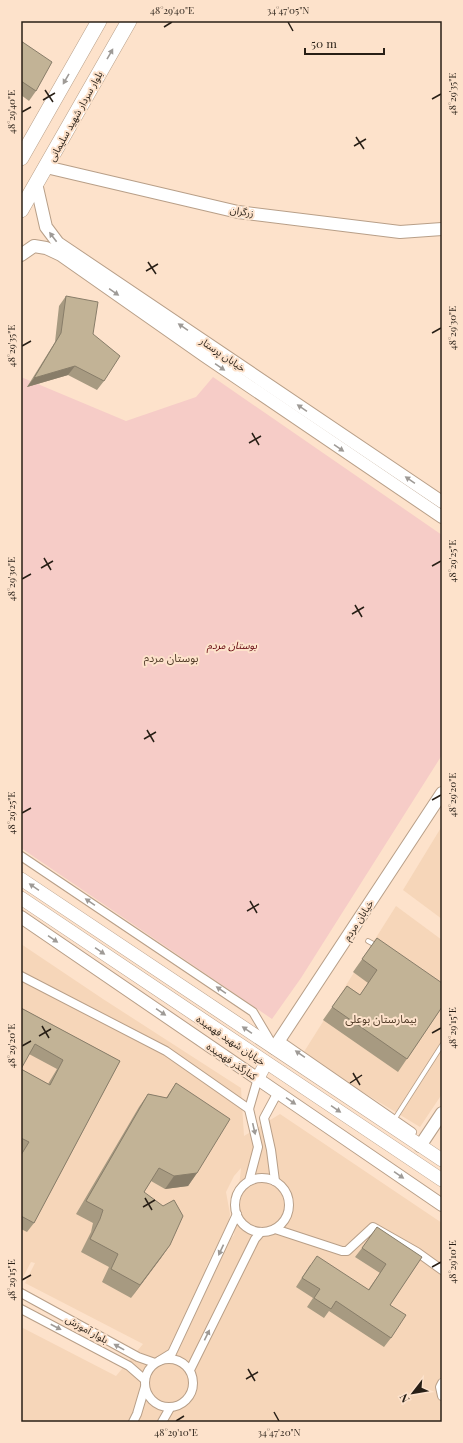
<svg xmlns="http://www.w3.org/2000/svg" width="463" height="1443" viewBox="0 0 463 1443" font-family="'Playfair Display','Noto Sans Arabic',serif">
<rect width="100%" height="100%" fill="#fde2cb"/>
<g fill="#f6d6b9" fill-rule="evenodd">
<polygon points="442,826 442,919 403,890"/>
<polygon points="396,906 442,940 442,1094 420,1127 302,1055"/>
<path d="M21 944 103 999 241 1088 244 1136 280 1114 442 1223V1422H21V1327L116 1376 143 1344 25 1283 35 1263 31 1262 21 1281ZM241 1168 234 1235 205 1269 229 1221 230 1214 226 1192 234 1176Z"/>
</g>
<polygon fill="#f6ccc7" points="21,377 126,421 196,397 213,377 442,535 442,755 301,978 272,1019 21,848"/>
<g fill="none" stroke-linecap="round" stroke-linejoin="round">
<defs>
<g id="lane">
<polyline points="368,941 377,946"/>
<polyline points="394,1120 442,1045"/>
</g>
<g id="street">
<polyline points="21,856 253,1012 272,1044"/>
<polyline points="21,976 166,1051 249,1109"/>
<polyline points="279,1040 412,1132"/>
<circle cx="262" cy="1205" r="27"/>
<polyline points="249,1181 258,1147 249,1109 258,1078"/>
<polyline points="275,1181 271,1150 264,1118 278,1092"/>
<polyline points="275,1229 342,1251 347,1251 373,1227 417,1252 442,1270"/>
<polyline points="21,1293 138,1357 155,1363"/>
<polyline points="21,1309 129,1366 145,1380"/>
<circle cx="169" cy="1383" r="24"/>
<polyline points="159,1361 172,1353 237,1214"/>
<polyline points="190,1370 255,1239 261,1232"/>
<polyline points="442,1383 440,1387 442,1396"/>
<polyline points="133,1422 137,1414 145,1387"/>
<polyline points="162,1422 170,1408"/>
</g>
<g id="secondary">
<polyline points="46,167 238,212 400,232 442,229"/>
<polyline points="36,183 46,227 58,243 442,502"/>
<polyline points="21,255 34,246 46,248 61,255 205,356 442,517"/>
<polyline points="21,917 442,1205"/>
<polyline points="274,1048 442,793"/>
<polyline points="420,1146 442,1113"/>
</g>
<g id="primary">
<polyline points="21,879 442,1160"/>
<polyline points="21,898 442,1180"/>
<polyline points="258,1078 266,1063"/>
</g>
<g id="highway">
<polyline points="21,158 99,21"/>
<polyline points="21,210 129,21"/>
</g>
</defs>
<use href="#lane" stroke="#b89f88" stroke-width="5.5"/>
<use href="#street" stroke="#b89f88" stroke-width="10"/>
<use href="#secondary" stroke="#b89f88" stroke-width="14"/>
<use href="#primary" stroke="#b89f88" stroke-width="14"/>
<use href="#highway" stroke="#b89f88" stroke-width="16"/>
<use href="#lane" stroke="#fff" stroke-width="4"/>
<use href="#street" stroke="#fff" stroke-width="8"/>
<use href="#secondary" stroke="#fff" stroke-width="12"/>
<use href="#primary" stroke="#fff" stroke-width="13"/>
<use href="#highway" stroke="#fff" stroke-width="15"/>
</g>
<g fill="#a79a81">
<polygon points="21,41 36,91 29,101 21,95"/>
<polygon points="66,296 93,334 104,381 97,390 68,375 27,387 55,342 59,306"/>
<polygon points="377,938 442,1007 398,1072 323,1020 347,986 360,995 368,983 353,972"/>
<polygon points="21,1008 120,1061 34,1223 27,1232 21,1229 21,1154 22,1152 21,1151 21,1069 48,1084 57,1069 29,1054"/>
<polygon points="176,1083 197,1173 188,1186 165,1189 151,1181 144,1192 170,1245 131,1298 102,1282 109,1267 81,1252 91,1232 93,1223 76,1214 139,1107 148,1094 166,1098"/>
<polygon points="362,1248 422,1257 390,1305 391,1338 384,1347 329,1311 324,1318 307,1307 313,1298 296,1287 310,1265 368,1290 380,1273 355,1257"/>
</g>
<g fill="#887d69">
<polygon points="75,366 68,375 27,387 34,378"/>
<polygon points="197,1173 188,1186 165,1189 174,1176"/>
<polygon points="170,1245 161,1258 131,1298 140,1285"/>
</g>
<g fill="#c2b396" stroke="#887d69">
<polygon points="21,41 52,62 36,91 21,81"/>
<polygon points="66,296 98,302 93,334 120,356 104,381 75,366 34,378 61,333"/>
<polygon points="377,938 442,983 442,1007 407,1059 332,1007 347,986 360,995 377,970 362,959"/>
<polygon points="21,1008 120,1061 34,1223 21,1216 21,1155 29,1142 21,1138 21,1069 50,1085 63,1060 35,1044 21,1069"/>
<polygon points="176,1083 230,1119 197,1173 174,1176 159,1168 144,1192 163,1206 174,1200 183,1216 170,1245 140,1285 111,1269 118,1254 90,1239 100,1219 103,1210 86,1201 148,1094 167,1098"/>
<polygon points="377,1227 422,1257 390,1305 406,1315 391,1338 336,1301 331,1309 314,1298 320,1289 302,1278 317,1256 369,1290 386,1264 362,1248"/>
</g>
<defs><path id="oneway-solid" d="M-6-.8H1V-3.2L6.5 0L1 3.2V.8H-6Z"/></defs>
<g fill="#9e9a96">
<use href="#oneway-solid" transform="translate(110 54) rotate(-60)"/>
<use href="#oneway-solid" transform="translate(66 79) rotate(120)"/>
<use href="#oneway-solid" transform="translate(53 237) rotate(-127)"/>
<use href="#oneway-solid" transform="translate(114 292) rotate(35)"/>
<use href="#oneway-solid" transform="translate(183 327) rotate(-146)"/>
<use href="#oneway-solid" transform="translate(220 367) rotate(34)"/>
<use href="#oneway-solid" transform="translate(302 408) rotate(-146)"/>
<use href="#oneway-solid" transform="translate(339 448) rotate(34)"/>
<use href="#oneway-solid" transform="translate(410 480) rotate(-146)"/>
<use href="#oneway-solid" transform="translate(34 887) rotate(-146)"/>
<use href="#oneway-solid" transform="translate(90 902) rotate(-146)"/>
<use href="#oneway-solid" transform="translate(53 939) rotate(34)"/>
<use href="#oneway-solid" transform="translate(100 951) rotate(34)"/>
<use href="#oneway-solid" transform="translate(221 990) rotate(-146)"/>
<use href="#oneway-solid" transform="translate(161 1012) rotate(34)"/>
<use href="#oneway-solid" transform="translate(247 1030) rotate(-146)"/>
<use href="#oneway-solid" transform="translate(300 1054) rotate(-145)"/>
<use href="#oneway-solid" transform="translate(291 1101) rotate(34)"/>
<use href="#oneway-solid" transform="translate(336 1109) rotate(34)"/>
<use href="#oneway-solid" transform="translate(254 1129) rotate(77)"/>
<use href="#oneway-solid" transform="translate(399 1175) rotate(34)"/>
<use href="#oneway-solid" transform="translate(221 1250) rotate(115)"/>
<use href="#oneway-solid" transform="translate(56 1327) rotate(28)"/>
<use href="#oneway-solid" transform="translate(207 1335) rotate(-64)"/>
<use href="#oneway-solid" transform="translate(119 1347) rotate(-151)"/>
</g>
<path fill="none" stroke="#281f16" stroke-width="1.5" d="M288 22 293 31M164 27 172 22M45 90 53 102M432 99 441 94M43 100 55 93M22 112 31 107M356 137 364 149M354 146 366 139M148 262 156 274M146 271 158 264M432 333 441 328M22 346 31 341M252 433 259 445M249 443 261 436M44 558 51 570M432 566 441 561M41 568 53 561M22 579 31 574M355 605 362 617M352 614 364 607M147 730 154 742M144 739 156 732M432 800 441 795M22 813 31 808M250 901 257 913M247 911 259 904M42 1026 49 1038M432 1033 441 1028M39 1036 51 1029M22 1046 31 1041M353 1073 360 1085M350 1083 362 1075M145 1198 152 1210M143 1207 155 1200M432 1267 441 1262M22 1280 31 1275M248 1369 255 1381M246 1379 258 1372M274 1412 279 1421M176 1421 184 1416"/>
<g text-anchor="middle" stroke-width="4" stroke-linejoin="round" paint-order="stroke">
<g font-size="10" fill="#281f16" stroke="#fde2cb">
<text transform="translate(75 116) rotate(-61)" y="4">بلوار سردار شهید سلیمانی</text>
<text transform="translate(242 211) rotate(9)" y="4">زرگران</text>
<text transform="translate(223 354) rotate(34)" y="4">خیابان پرستار</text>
<text transform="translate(358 920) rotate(-57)" y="4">خیابان مردم</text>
<text transform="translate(231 1040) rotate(34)" y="4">خیابان شهید فهمیده</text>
<text transform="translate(232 1061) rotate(34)" y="4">کنارگذر فهمیده</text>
<text transform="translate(87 1329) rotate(29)" y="4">بلوار آموزش</text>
</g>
<g font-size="10" font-style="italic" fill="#600008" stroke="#fde2cb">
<text x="232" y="649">بوستان مردم</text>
</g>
<g font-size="11" fill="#523d29" stroke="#fde2cb">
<text x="171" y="662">بوستان مردم</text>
<text x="381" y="1023">بیمارستان بوعلی</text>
</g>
</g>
<rect width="463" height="1443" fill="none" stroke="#fde2cb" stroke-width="44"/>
<g transform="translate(413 1393) rotate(239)" stroke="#fde2cb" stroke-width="3" paint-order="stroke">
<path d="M0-3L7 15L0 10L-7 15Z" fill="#281f16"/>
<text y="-6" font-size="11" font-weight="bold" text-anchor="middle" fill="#281f16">N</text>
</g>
<path d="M305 48v6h79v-6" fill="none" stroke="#281f16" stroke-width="2"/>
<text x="311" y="48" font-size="12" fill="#281f16" stroke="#fde2cb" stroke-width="3" paint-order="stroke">50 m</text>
<rect x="22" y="22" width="419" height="1399" fill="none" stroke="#281f16" stroke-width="1.5"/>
<g font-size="10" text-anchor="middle" fill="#281f16">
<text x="172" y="14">48°29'40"E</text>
<text x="288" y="14">34°47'05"N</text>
<text transform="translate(452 94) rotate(-90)" y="4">48°29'35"E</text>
<text transform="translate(11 112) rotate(-90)" y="4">48°29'40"E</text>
<text transform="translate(452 328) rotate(-90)" y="4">48°29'30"E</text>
<text transform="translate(11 346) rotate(-90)" y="4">48°29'35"E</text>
<text transform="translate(452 561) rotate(-90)" y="4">48°29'25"E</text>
<text transform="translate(11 579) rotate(-90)" y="4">48°29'30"E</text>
<text transform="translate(452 795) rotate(-90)" y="4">48°29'20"E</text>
<text transform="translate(11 813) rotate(-90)" y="4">48°29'25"E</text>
<text transform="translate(452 1028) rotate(-90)" y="4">48°29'15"E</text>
<text transform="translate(11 1046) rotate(-90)" y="4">48°29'20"E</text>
<text transform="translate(452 1262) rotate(-90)" y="4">48°29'10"E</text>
<text transform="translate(11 1280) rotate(-90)" y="4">48°29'15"E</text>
<text x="176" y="1436">48°29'10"E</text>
<text x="279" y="1436">34°47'20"N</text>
</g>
</svg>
